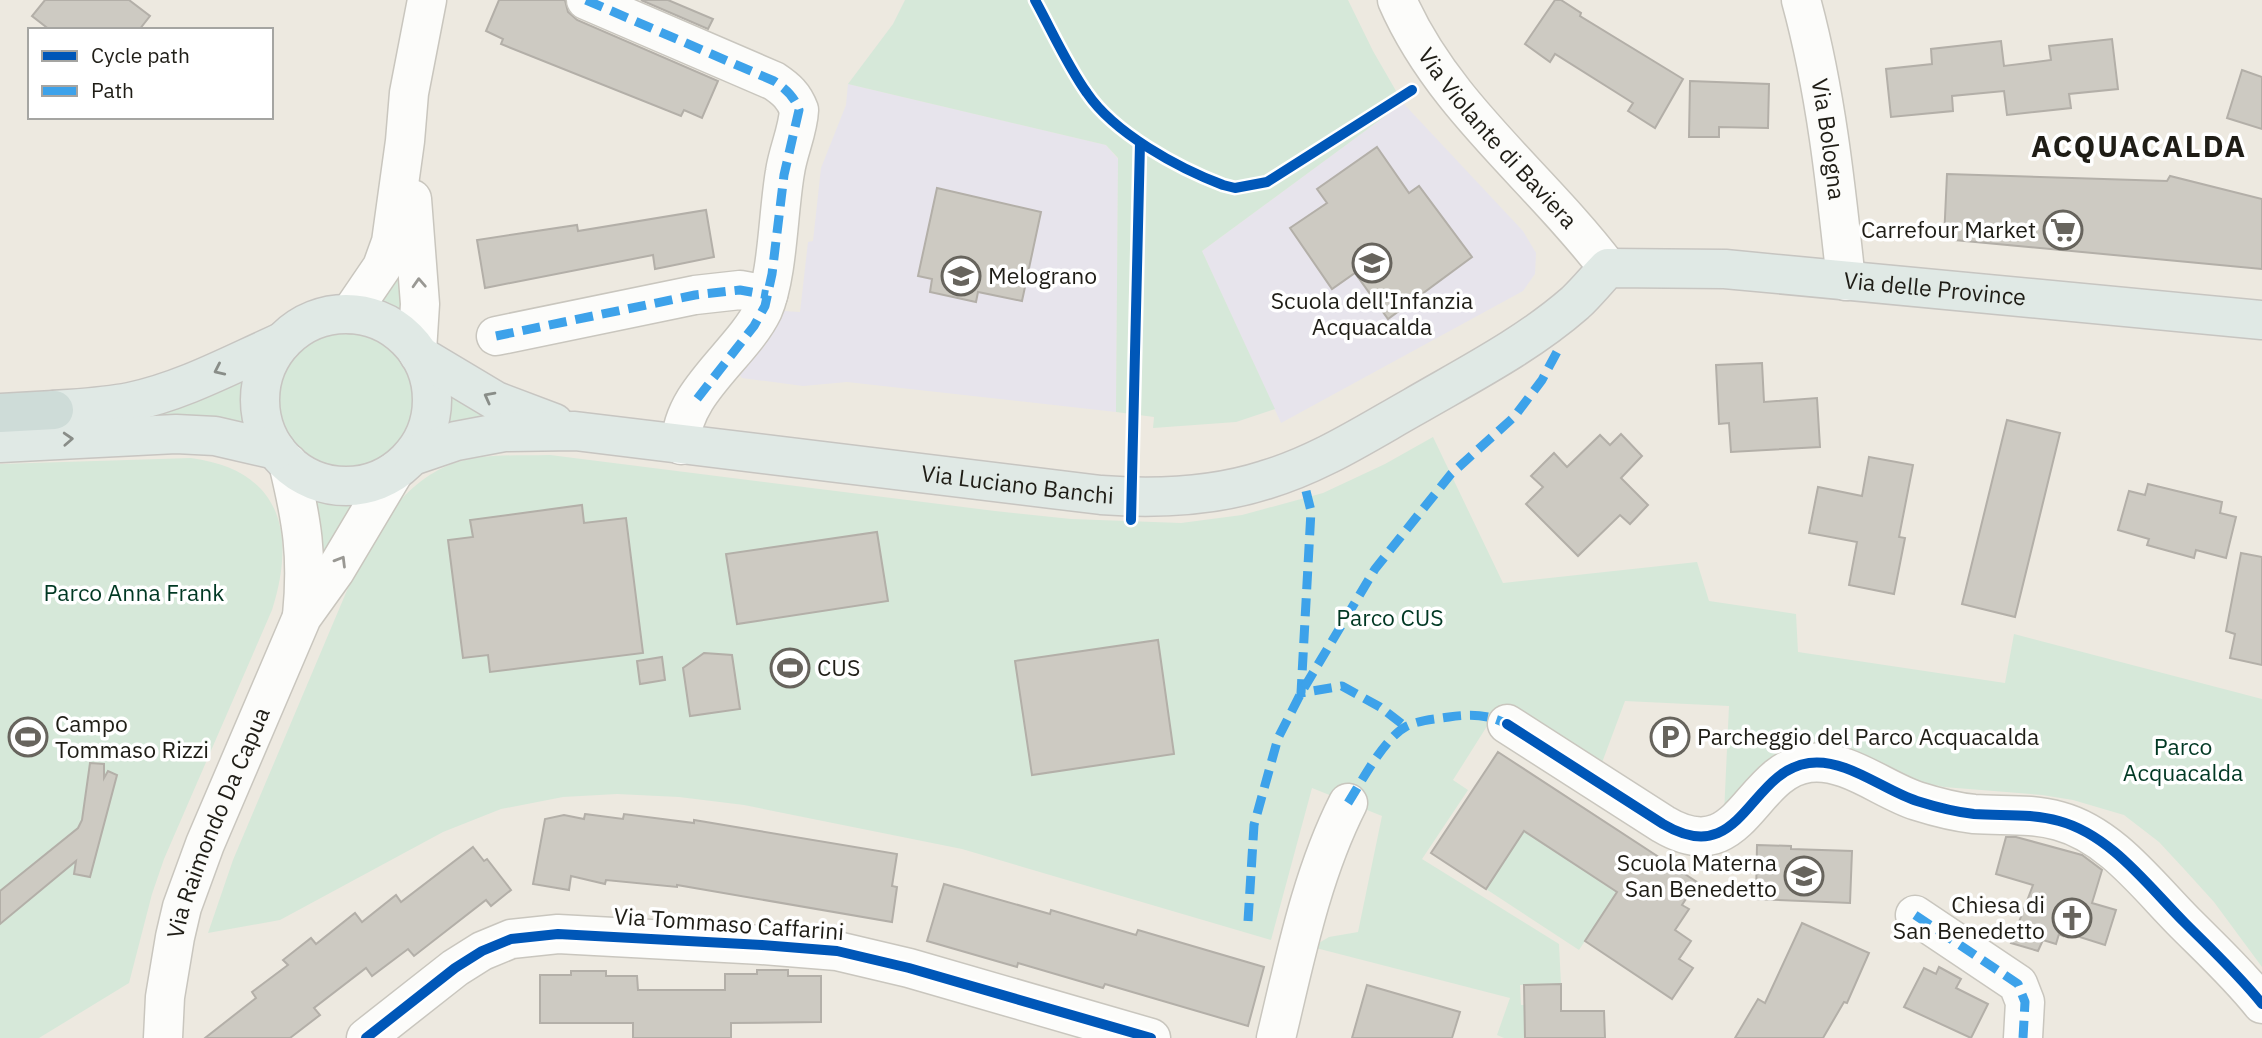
<svg xmlns="http://www.w3.org/2000/svg" width="2262" height="1038" viewBox="0 0 2262 1038" font-family="'IBM Plex Sans',sans-serif">
<rect width="100%" height="100%" fill="#ede9e0"/>
<g fill="#e7e4ec">
<polygon points="848,84 1106,145 1118,159 1116,412 847,382 803,386 742,378 738,373 739,368 784,311 800,312 808,242 813,241 821,168 846,105"/>
<polygon points="1403,103 1523,231 1536,253 1535,274 1523,291 1281,423 1202,251"/>
</g>
<g fill="#d6e8d9">
<polygon points="905,0 1348,0 1373,51 1403,103 1202,251 1275,409 1236,422 1153,428 1154,417 1116,412 1118,158 1106,145 848,84 893,24"/>
<polygon points="403,261 409,324 371,304"/>
<circle cx="346" cy="399" r="69"/>
<polygon points="252,370 247,395 255,434 161,418 163,412"/>
<polygon points="443,385 494,415 435,435 443,408"/>
<path d="M1433 437 1503 583 1697 562 1709 601 1796 614 1798 652 2005 683 2014 634 2262 699V967L2214 902 2185 870 2159 842 2124 815 2073 800 2042 795 1944 787 1920 782 1867 759 1724 814 1729 706 1625 701 1600 768 1501 704 1453 780 1468 790 1422 859 1559 944 1561 984 1520 985 1521 1005H1525V1038H1504L1497 1035 1510 998 1312 947 1329 937 1358 932 1382 816 1312 788 1271 940 962 849 744 805 679 797 617 794 563 797 501 809 443 832 280 920 208 933 233 860 367 543C390 510 417 474 458 462 487 453 520 456 550 455L995 511 1071 519 1181 523 1242 515 1323 493 1385 464Z"/>
<path d="M191 458C280 470 297 531 272 610L164 859 152 894 129 983 39 1038H0V464Z"/>
<polygon points="300,487 340,497 360,498 321,562"/>
<polygon points="1507,813 1650,913 1602,915 1579,950 1486,889 1513,848"/>
</g>
<g fill="#cdcac2" stroke="#b3afa8" stroke-width="2">
<polygon points="45,0 129,0 150,16 139,30 50,30 32,16"/>
<polygon points="499,0 565,0 568,12 577,20 718,81 702,118 684,110 681,116 501,44 503,39 486,31"/>
<polygon points="641,0 668,0 713,19 708,29"/>
<polygon points="1555,0 1561,0 1581,13 1580,16 1683,79 1655,128 1628,111 1633,103 1555,54 1550,62 1525,44"/>
<polygon points="2112,39 2118,89 2069,94 2071,108 2007,115 2004,91 1952,96 1953,111 1891,117 1886,69 1932,64 1931,49 2001,41 2004,66 2051,60 2049,46"/>
<polygon points="2242,70 2262,77 2262,129 2227,118"/>
<polygon points="1690,81 1769,84 1768,128 1719,127 1719,137 1689,137"/>
<polygon points="1377,147 1409,193 1419,186 1472,257 1388,319 1355,273 1332,289 1290,228 1327,203 1317,189"/>
<polygon points="1947,174 2167,181 2170,176 2262,199 2262,269 1944,239"/>
<polygon points="937,188 1041,212 1022,301 978,292 976,302 930,292 932,279 918,276"/>
<polygon points="706,210 714,257 655,269 653,255 485,288 477,240 577,225 578,231"/>
<polygon points="1762,363 1764,402 1817,398 1820,447 1731,452 1729,423 1719,424 1716,365"/>
<polygon points="2007,420 2060,433 2015,617 1962,604"/>
<polygon points="1621,434 1642,456 1621,478 1648,505 1630,524 1620,515 1578,556 1526,504 1543,487 1531,476 1554,453 1567,467 1600,435 1610,445"/>
<polygon points="1869,457 1913,465 1899,537 1905,538 1894,594 1849,585 1857,542 1809,533 1818,487 1862,496"/>
<polygon points="2148,484 2222,502 2220,513 2236,517 2226,558 2196,550 2194,558 2147,545 2149,539 2118,530 2129,491 2145,495"/>
<polygon points="582,505 584,523 626,518 643,653 490,672 488,655 463,658 448,540 473,537 470,520"/>
<polygon points="877,532 888,601 737,624 726,554"/>
<polygon points="2241,553 2262,557 2262,665 2230,658 2235,634 2226,631"/>
<polygon points="1158,640 1174,754 1032,775 1015,661"/>
<polygon points="704,653 732,655 740,709 690,716 683,668"/>
<polygon points="662,657 665,680 640,684 637,661"/>
<polygon points="1498,752 1697,882 1682,905 1689,909 1675,930 1691,941 1679,959 1693,968 1672,999 1585,941 1617,892 1524,831 1486,889 1431,853"/>
<polygon points="90,763 104,764 104,778 108,771 117,775 90,877 74,874 76,861 0,924 0,891 78,828 82,820"/>
<polygon points="585,814 623,819 624,814 694,823 694,820 897,854 892,886 897,887 892,922 677,885 677,887 606,880 605,884 571,876 569,890 533,884 545,819 564,815 584,819"/>
<polygon points="2006,837 2016,837 2082,855 2102,870 2092,903 2116,910 2105,945 2064,932 2063,936 2059,934 2056,944 2043,940 2038,951 2011,943 2033,885 1996,874"/>
<polygon points="1757,845 1791,846 1791,849 1852,851 1850,903 1756,899"/>
<polygon points="473,847 484,861 487,859 511,890 491,906 486,900 414,956 408,949 372,976 366,968 314,1008 320,1015 290,1038 205,1038 256,998 252,992 288,965 283,960 311,938 316,944 355,913 362,922 396,895 401,902"/>
<polygon points="944,884 1050,914 1051,910 1136,935 1138,930 1264,967 1248,1026 1105,984 1103,988 1018,963 1017,967 927,941"/>
<polygon points="1802,923 1869,953 1847,1003 1844,1002 1823,1038 1735,1038 1758,999 1765,1003"/>
<polygon points="1939,967 1961,979 1956,988 1988,1004 1971,1038 1904,1007 1924,968 1936,974"/>
<polygon points="757,970 788,970 788,976 821,976 821,1022 731,1023 731,1038 633,1038 633,1023 540,1023 540,975 571,975 571,971 606,971 606,976 637,976 638,990 725,990 725,974 757,974"/>
<polygon points="1561,984 1561,1011 1604,1011 1605,1038 1525,1038 1524,985"/>
<polygon points="1367,985 1460,1012 1452,1038 1352,1038"/>
</g>
<g fill="none" stroke-linecap="round" stroke-linejoin="round">
<defs>
<g id="minor">
<path d="M586 0 774 81C786 89 794 96 799 110 798 131 788 151 785 172 778 212 778 275 763 310 742 354 680 393 681 445"/>
<path id="s1" d="M1397 0C1443 106 1539 177 1608 268"/>
<path id="s2" d="M1801 0C1826 91 1836 187 1846 281"/>
<polyline points="412,199 420,304 417,351"/>
<polyline points="350,314 382,267 391,242 405,141 409,93 427,0"/>
<polyline points="496,336 695,295 740,290 768,295"/>
<path d="M288 463C302 521 308 556 302 616"/>
<path d="M1507 724 1663 824C1742 871 1748 771 1809 763 1846 758 1883 790 1917 801 1936 807 1955 812 1974 814 2003 816 2031 813 2059 821 2111 835 2148 886 2185 923 2211 949 2239 975 2262 1004"/>
<polyline points="1915,915 2018,984 2025,1002 2023,1038"/>
<path id="s3" d="M163 1038 165 997 175 937 182 907 205 844 302 617 335 571 394 472"/>
<polyline points="366,1038 455,968 482,951 511,939 558,934 762,945 837,951 909,968 1151,1038"/>
<path d="M1276 1038C1295 959 1311 876 1348 803"/>
</g>
<g id="major">
<circle cx="346" cy="400" r="86"/>
<polyline points="419,355 496,401 554,423"/>
<path d="M54 410C80 408 105 407 130 402 183 391 232 364 282 342"/>
<polyline points="0,443 176,434 215,436 276,450"/>
<path id="s4" d="M412 456 456 441 504 432 575 431 1101 495C1156 499 1212 497 1265 480 1319 464 1365 434 1413 407 1468 375 1527 345 1575 303 1587 292 1597 279 1608 268L1725 269 2262 320"/>
</g>
<polyline id="highway" points="0,413 54,410"/>
</defs>
<use href="#minor" stroke="#c9c6be" stroke-width="41"/>
<use href="#major" stroke="#c7c5c1" stroke-width="41"/>
<use href="#highway" stroke="#c7c5c1" stroke-width="41"/>
<use href="#minor" stroke="#fcfcfa" stroke-width="38"/>
<use href="#major" stroke="#e0e9e5" stroke-width="38"/>
<use href="#highway" stroke="#cedcd8" stroke-width="38"/>
<g stroke="#3da2ea" stroke-width="9" stroke-dasharray="18 9" stroke-linecap="butt">
<path d="M586 0 774 81C786 89 794 96 799 110L784 175 772 274 765 306 754 326 693 404"/>
<polyline points="496,336 695,295 740,290 768,295"/>
<polyline points="1306,491 1311,511 1301,693 1342,686 1380,707 1406,727"/>
<path d="M1348 803C1362 781 1384 738 1407 726 1420 720 1435 719 1449 717 1470 714 1488 714 1507 724"/>
<polyline points="1915,915 2018,984 2025,1002 2023,1038"/>
<polyline points="1248,921 1254,825 1278,738 1301,693 1375,569 1451,474 1514,417 1542,380 1559,348"/>
</g>
<defs>
<g id="cycleway">
<path d="M1035 0C1052 31 1067 65 1087 93 1114 133 1178 168 1223 185L1235 188 1267 182 1412 90"/>
<polyline points="1131,520 1140,143"/>
<path d="M1507 724 1663 824C1742 871 1748 771 1809 763 1846 758 1883 790 1917 801 1936 807 1955 812 1974 814 2003 816 2031 813 2059 821 2111 835 2148 886 2185 923 2211 949 2239 975 2262 1004"/>
<polyline points="366,1038 455,968 482,951 511,939 558,934 762,945 837,951 909,968 1151,1038"/>
</g>
</defs>
<use href="#cycleway" stroke="#fff" stroke-width="15"/>
<use href="#cycleway" stroke="#0057b8" stroke-width="10"/>
</g>
<defs><path id="oneway-chevron" d="M-2-3.5L2.5 0L-2 3.5" fill="none" stroke-width="1.6" stroke-linecap="round" stroke-linejoin="round" transform="scale(1.75)"/></defs>
<g stroke="#999893">
<use href="#oneway-chevron" transform="translate(419 283) rotate(-93)"/>
<use href="#oneway-chevron" transform="translate(341 561) rotate(-59)"/>
</g>
<g stroke="#898d88">
<use href="#oneway-chevron" transform="translate(219 370) rotate(155)"/>
<use href="#oneway-chevron" transform="translate(489 397) rotate(-152)"/>
<use href="#oneway-chevron" transform="translate(68 439) rotate(-3)"/>
</g>
<defs>
<symbol id="supermarket-ring" viewBox="-11 -11 22 22"><circle r="9.5" fill="#fff" stroke="#67645d" stroke-width="1.5"/><path d="M-6-5.5h2.5l.6 2H6L4.5 2H-2.5L-4.4-4H-6ZM-1.5 3.2a1.3 1.3 0 1 0 .1 0ZM3 3.2a1.3 1.3 0 1 0 .1 0Z" fill="#67645d"/></symbol>
<symbol id="school-ring" viewBox="-11 -11 22 22"><circle r="9.5" fill="#fff" stroke="#67645d" stroke-width="1.5"/><path d="M0-5L7-2L0 1L-7-2ZM-4 1L0 2.5L4 1V4Q0 6-4 4Z" fill="#67645d"/></symbol>
<symbol id="stadium-ring" viewBox="-11 -11 22 22"><circle r="9.5" fill="#fff" stroke="#67645d" stroke-width="1.5"/><path d="M0-5a6.5 5 0 1 0 0 10a6.5 5 0 1 0 0-10ZM-3.5-1.8h7v3.6h-7Z" fill="#67645d"/></symbol>
<symbol id="parking-ring" viewBox="-11 -11 22 22"><circle r="9.5" fill="#fff" stroke="#67645d" stroke-width="1.5"/><path d="M-3.5-5.5H1a3.5 3.5 0 0 1 0 7H-1V5.5H-3.5ZM-1-3.4V-.6H.8a1.4 1.4 0 0 0 0-2.8Z" fill="#67645d"/></symbol>
<symbol id="church-ring" viewBox="-11 -11 22 22"><circle r="9.5" fill="#fff" stroke="#67645d" stroke-width="1.5"/><path d="M-1.2-6h2.4v3.5h3.3v2.4h-3.3V6h-2.4V-.1h-3.3v-2.4h3.3Z" fill="#67645d"/></symbol>
</defs>
<g fill-rule="evenodd">
<use href="#supermarket-ring" x="2041" y="208" width="44" height="44"/>
<use href="#school-ring" x="1350" y="241" width="44" height="44"/>
<use href="#school-ring" x="939" y="254" width="44" height="44"/>
<use href="#stadium-ring" x="768" y="646" width="44" height="44"/>
<use href="#stadium-ring" x="6" y="715" width="44" height="44"/>
<use href="#parking-ring" x="1648" y="715" width="44" height="44"/>
<use href="#school-ring" x="1782" y="854" width="44" height="44"/>
<use href="#church-ring" x="2050" y="896" width="44" height="44"/>
</g>
<g text-anchor="middle" stroke-width="7" stroke-linejoin="round" paint-order="stroke">
<g font-size="23" fill="#1f1d16" stroke="#fff">
<text dy="8" stroke="none"><textPath href="#s1" startOffset="172">Via Violante di Baviera</textPath></text>
<text dy="8" stroke="none"><textPath href="#s2" startOffset="142">Via Bologna</textPath></text>
<text dy="8" stroke="none"><textPath href="#s4" startOffset="1596">Via delle Province</textPath></text>
<text dy="8" stroke="none"><textPath href="#s4" startOffset="612">Via Luciano Banchi</textPath></text>
<text dy="8" stroke="none"><textPath href="#s3" startOffset="224">Via Raimondo Da Capua</textPath></text>
<text transform="translate(729 924) rotate(4)" y="8">Via Tommaso Caffarini</text>
</g>
<g font-size="23" fill="#1f1d16" stroke="#fff" text-anchor="start">
<text x="2036" y="238" text-anchor="end">Carrefour Market</text>
<text x="988" y="284">Melograno</text>
<text x="1372" y="309" text-anchor="middle">Scuola dell'Infanzia<tspan x="1372" dy="26">Acquacalda</tspan></text>
<text x="817" y="676">CUS</text>
<text x="55" y="732">Campo<tspan x="55" dy="26">Tommaso Rizzi</tspan></text>
<text x="1697" y="745">Parcheggio del Parco Acquacalda</text>
<text x="1777" y="871" text-anchor="end">Scuola Materna<tspan x="1777" dy="26">San Benedetto</tspan></text>
<text x="2045" y="913" text-anchor="end">Chiesa di<tspan x="2045" dy="26">San Benedetto</tspan></text>
</g>
<g font-size="23" fill="#003823" stroke="#fff">
<text x="134" y="601">Parco Anna Frank</text>
<text x="1390" y="626">Parco CUS</text>
<text x="2183" y="755">Parco<tspan x="2183" dy="26">Acquacalda</tspan></text>
</g>
<g font-size="30" font-weight="bold" letter-spacing="2" fill="#1f1d16" stroke="#fff">
<text x="2139" y="157">ACQUACALDA</text>
</g>
</g>
<rect x="28" y="28" width="245" height="91" fill="#ffffff" stroke="#a5a5a2" stroke-width="2"/>
<rect x="42" y="51" width="35" height="10" fill="#0057b8" stroke="#a5a5a2" stroke-width="2"/>
<text x="91" y="63" font-size="21" fill="#1f1d16">Cycle path</text>
<rect x="42" y="86" width="35" height="10" fill="#3da2ea" stroke="#a5a5a2" stroke-width="2"/>
<text x="91" y="98" font-size="21" fill="#1f1d16">Path</text>
</svg>
